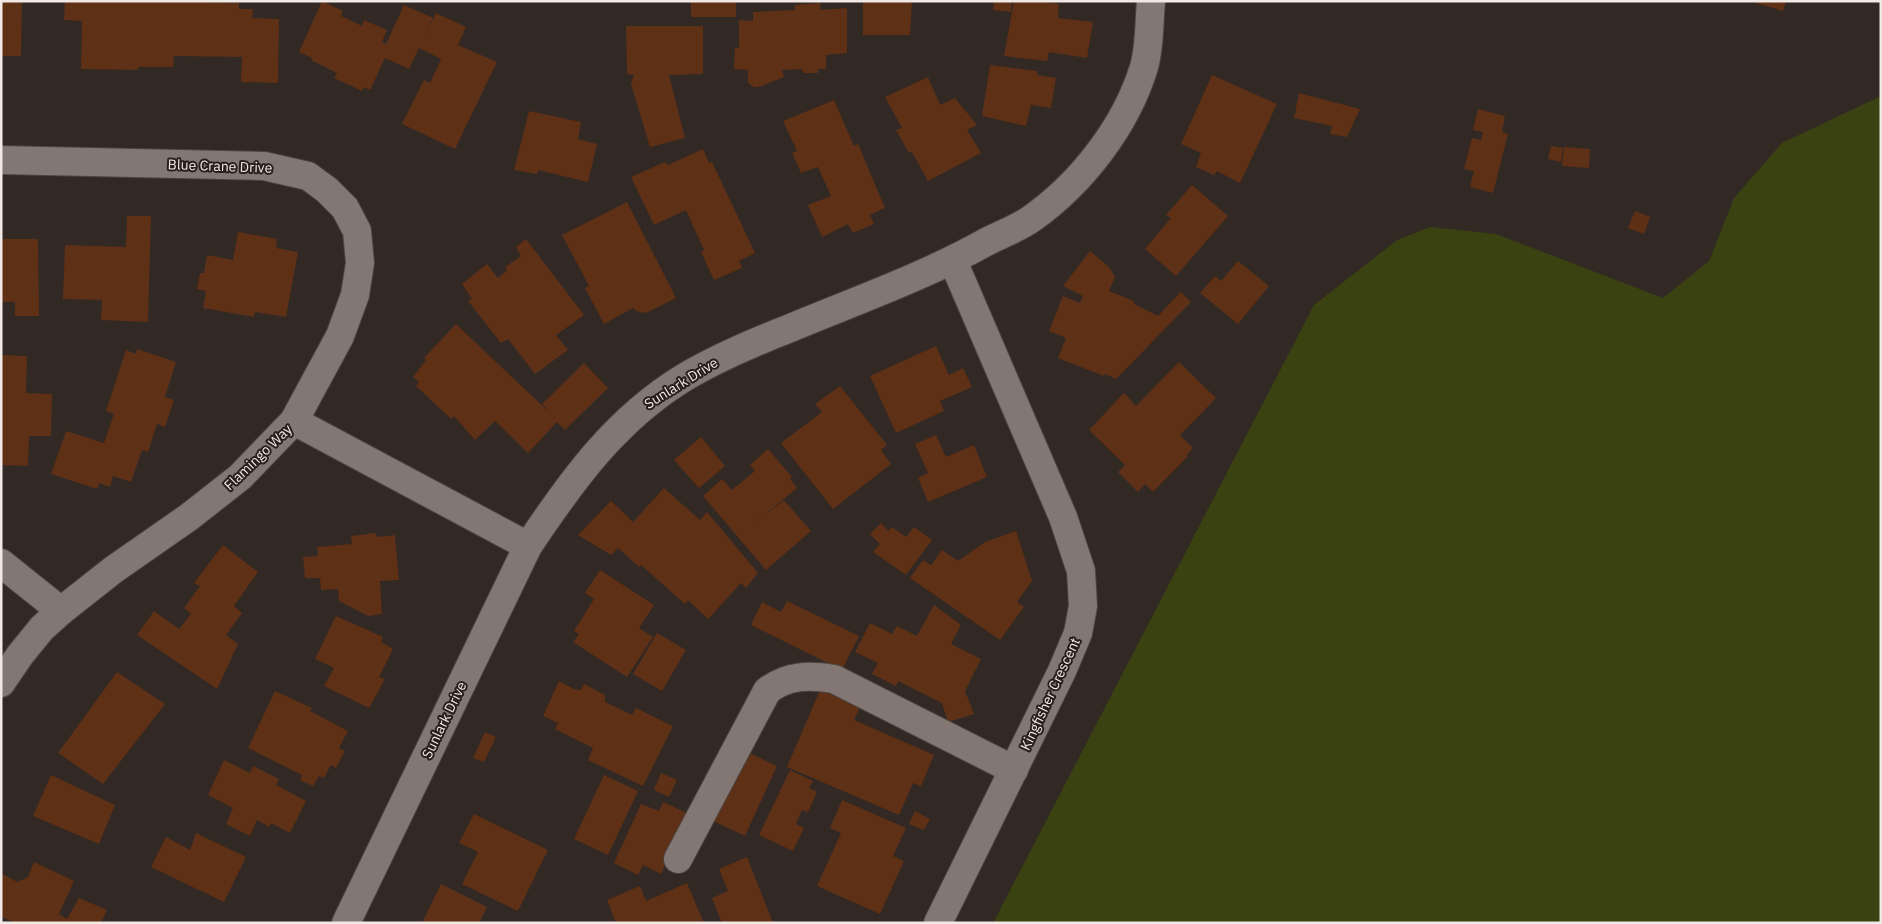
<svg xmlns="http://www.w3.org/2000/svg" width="1882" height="924" viewBox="0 0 1882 924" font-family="'IBM Plex Sans',sans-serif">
<rect width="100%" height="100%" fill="#322824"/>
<polygon fill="#3a4212" points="1881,96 1881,923 993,923 1314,305 1397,240 1430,227 1496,234 1663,298 1709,261 1734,198 1782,143"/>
<g fill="#5e3016">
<polygon points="22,1 21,56 1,56 1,2"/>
<polygon points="65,1 175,1 239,3 239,9 253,9 252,18 279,19 278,83 241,82 242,57 174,56 173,67 138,67 138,70 81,69 82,21 64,20"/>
<polygon points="322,1 343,11 341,16 362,26 364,20 387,30 382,42 386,44 404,5 433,18 424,38 436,13 466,27 458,45 497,62 455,149 402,124 424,80 430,83 441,59 419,48 409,69 385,58 370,90 364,87 362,91 334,78 337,73 311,60 312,58 299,52"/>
<rect x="691" y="1" width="45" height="16"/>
<polygon points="863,1 912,1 910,35 863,35"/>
<polygon points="994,1 1012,1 1011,12 993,10"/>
<polygon points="1014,1 1040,1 1059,4 1058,18 1093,22 1087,58 1049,52 1047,61 1004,56"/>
<polygon points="1749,1 1786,1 1783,11"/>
<polygon points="820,3 821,10 847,8 847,53 826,55 826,69 818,69 818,73 803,73 802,69 782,70 784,77 759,87 754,87 748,83 748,70 734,69 735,47 739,48 739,20 753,21 753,12 795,10 795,5"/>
<polygon points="626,26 703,26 703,74 669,75 685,138 650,147 631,84 634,75 627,74"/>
<polygon points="990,65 1037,71 1037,75 1056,78 1051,108 1031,105 1026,126 982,116"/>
<polygon points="1212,75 1277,104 1240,183 1217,171 1214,175 1196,167 1201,153 1181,144"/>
<polygon points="928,77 940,105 955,98 977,125 967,130 981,153 928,181 912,152 909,153 896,130 902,128 885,97"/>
<polygon points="1299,93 1360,109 1347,137 1330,134 1332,126 1294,118"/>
<polygon points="834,100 854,146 858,144 885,208 870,215 874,224 853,233 848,224 822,237 808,205 831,196 818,167 801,173 792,153 797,151 783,121"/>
<polygon points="1478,109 1505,116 1502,132 1508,134 1493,193 1470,187 1474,171 1464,169 1472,138 1481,140 1483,132 1473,130"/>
<polygon points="529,111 581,122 578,139 597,144 588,182 538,170 537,174 514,170"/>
<polygon points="1551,146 1563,148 1561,162 1548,159"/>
<polygon points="1564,147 1590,149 1589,168 1562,166"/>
<polygon points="703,149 709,163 712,162 755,253 739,261 742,268 714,280 701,252 704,250 686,210 654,225 631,177 665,162 668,165"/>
<polygon points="1192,185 1228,216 1176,276 1145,249 1171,218 1166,215"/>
<polygon points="627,202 676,298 646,313 636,311 633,308 604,324 585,288 589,286 562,235"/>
<polygon points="1635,211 1650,217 1644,234 1628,228"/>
<polygon points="127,216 151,216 148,322 101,320 102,300 63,299 65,245 126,247"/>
<polygon points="238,232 277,239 276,248 298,252 286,317 255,312 254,317 203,308 206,291 197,289 200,273 204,273 207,255 233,260"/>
<polygon points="1,239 38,239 39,316 15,316 15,302 1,302"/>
<polygon points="526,239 584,315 556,335 568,350 535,374 508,339 501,343 468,301 472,299 462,284 487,264 498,278 507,270 505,267 521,256 516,247"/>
<polygon points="1090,251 1109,267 1115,277 1109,291 1134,301 1134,304 1158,316 1181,292 1191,302 1116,379 1105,374 1104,376 1058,358 1066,338 1049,331 1063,296 1080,303 1083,296 1063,286"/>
<polygon points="1238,261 1269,286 1238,324 1200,293 1215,276 1221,281"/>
<polygon points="456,324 551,414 542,404 584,363 608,388 565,430 557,422 528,453 495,421 475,440 454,416 451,419 416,386 419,382 413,377 426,360 424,358"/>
<polygon points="936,346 949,375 963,368 972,387 940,401 944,411 896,433 870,376"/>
<polygon points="137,349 176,362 165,397 174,400 165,427 157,424 148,452 142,450 131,482 113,476 110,487 99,483 97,489 51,474 66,431 104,443 114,414 106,411 126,350 136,354"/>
<polygon points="1,355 27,356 26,393 52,394 51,436 29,436 28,466 1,465"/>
<polygon points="1179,362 1216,398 1180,435 1193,448 1187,454 1188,456 1153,492 1145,484 1138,492 1118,472 1125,465 1089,430 1124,393 1136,406"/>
<polygon points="840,386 887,445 881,450 891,464 833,509 781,443 822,412 815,404"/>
<polygon points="936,435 946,457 974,445 987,477 928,502 918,478 928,473 915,444"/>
<polygon points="701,437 725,466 699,488 674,460"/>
<polygon points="768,449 792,477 790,479 797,488 757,521 784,500 811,531 766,570 703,496 722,479 732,490 755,471 750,465"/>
<polygon points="664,488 700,520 707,512 758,573 746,588 741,583 708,619 688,600 685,604 641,565 639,567 618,548 611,555 578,535 611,501 633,522"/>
<polygon points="881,523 888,531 892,527 906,537 914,527 932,540 906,575 873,552 880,544 870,534"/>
<polygon points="1016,531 1032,581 1017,602 1024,607 1000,640 910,578 923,560 931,565 942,550 958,561 985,542"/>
<polygon points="376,533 377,537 395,535 399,580 380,581 382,614 368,616 339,601 338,589 321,590 320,578 305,578 303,557 318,556 317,547 352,544 351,536"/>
<polygon points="223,545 258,572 234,606 242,613 226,635 238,644 217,689 137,635 154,611 179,629 191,614 184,608 200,586 194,583"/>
<polygon points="600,570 654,605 639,628 653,637 627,677 573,642 579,634 574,631 594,599 585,593"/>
<polygon points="787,601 859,636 842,670 751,625 762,602 781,612"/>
<polygon points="934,605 961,625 951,644 981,659 965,691 974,714 948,722 942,703 898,681 896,686 872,674 878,663 855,652 870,623 892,634 897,626 917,636"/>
<polygon points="336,616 383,637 381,642 393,649 379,677 385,679 369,708 324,686 334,668 315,659"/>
<polygon points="657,633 686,650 662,691 633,674"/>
<polygon points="117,672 165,704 103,784 58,753"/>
<polygon points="559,681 574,689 581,690 584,684 605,695 605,702 632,715 636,708 673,726 643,786 588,760 593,748 555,729 558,723 543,716"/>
<polygon points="821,688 861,705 854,720 934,755 921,786 913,783 899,815 787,767"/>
<polygon points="275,691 312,708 310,711 348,731 339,748 345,751 336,768 331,765 324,778 319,776 313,786 300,780 302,775 248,748"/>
<polygon points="485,732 496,737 484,762 473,758"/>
<polygon points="743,750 777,766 745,836 711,820"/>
<polygon points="224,760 250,773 253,766 279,779 276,785 306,801 290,833 271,823 269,827 257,820 250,836 226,824 233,808 208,795"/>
<polygon points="790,770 813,781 809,788 817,792 808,812 802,810 796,824 804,828 793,851 759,835"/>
<polygon points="661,773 677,780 669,797 654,790"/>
<polygon points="51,775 115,805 99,844 33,816"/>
<polygon points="604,775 638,791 608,855 574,839"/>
<polygon points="842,800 906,828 893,856 904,861 880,914 817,886 841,833 830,828"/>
<polygon points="663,802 689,814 661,874 643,865 638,875 614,863 641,804 659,811"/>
<polygon points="915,811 930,819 924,830 909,824"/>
<polygon points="474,814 548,850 518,911 462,884 478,852 459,843"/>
<polygon points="196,833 246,857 224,902 151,867 166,837 190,850"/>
<polygon points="747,857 773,923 722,923 712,898 728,891 719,869"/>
<polygon points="34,862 74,881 59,914 67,919 79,898 107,910 101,923 14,923 1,916 1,873 17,882 28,877"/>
<polygon points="687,883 704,923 616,923 607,900 640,886 646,901"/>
<polygon points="441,884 487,907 479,923 422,923"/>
</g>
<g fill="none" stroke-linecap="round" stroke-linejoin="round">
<defs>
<g id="minor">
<polyline points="1,160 264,166 308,176 327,190 345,208 357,231 360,263 355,295 340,336 294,421 240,477 189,517 113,570 61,611 42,628 20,655 1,683"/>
<polyline points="294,421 528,546"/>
<polyline points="1,563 61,611"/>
<path d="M678 859 767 691C787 675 809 675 834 679L1014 770"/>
<path d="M346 923 528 546C572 480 616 419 685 377 717 358 752 343 788 329 855 301 924 277 988 241 1002 234 1018 228 1031 219 1082 183 1126 126 1144 67 1150 46 1149 22 1151 1"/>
<polyline points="938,923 1062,671 1078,633 1083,606 1081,571 1063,517 953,261"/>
</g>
</defs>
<use href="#minor" stroke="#4d4541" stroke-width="30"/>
<use href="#minor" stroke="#827772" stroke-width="28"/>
</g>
<g text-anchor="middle" stroke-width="4" stroke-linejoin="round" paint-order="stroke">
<g font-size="14" fill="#f0e9e6" stroke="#281f1a">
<text transform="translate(220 166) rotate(2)" y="5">Blue Crane Drive</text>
<text transform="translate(681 383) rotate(-32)" y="5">Sunlark Drive</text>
<text transform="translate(258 457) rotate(-44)" y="5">Flamingo Way</text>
<text transform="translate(1050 694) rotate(-65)" y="5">Kingfisher Crescent</text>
<text transform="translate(444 720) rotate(-64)" y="5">Sunlark Drive</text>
</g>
</g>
<rect width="1882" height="924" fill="none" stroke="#f0e9e6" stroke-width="5"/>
</svg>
